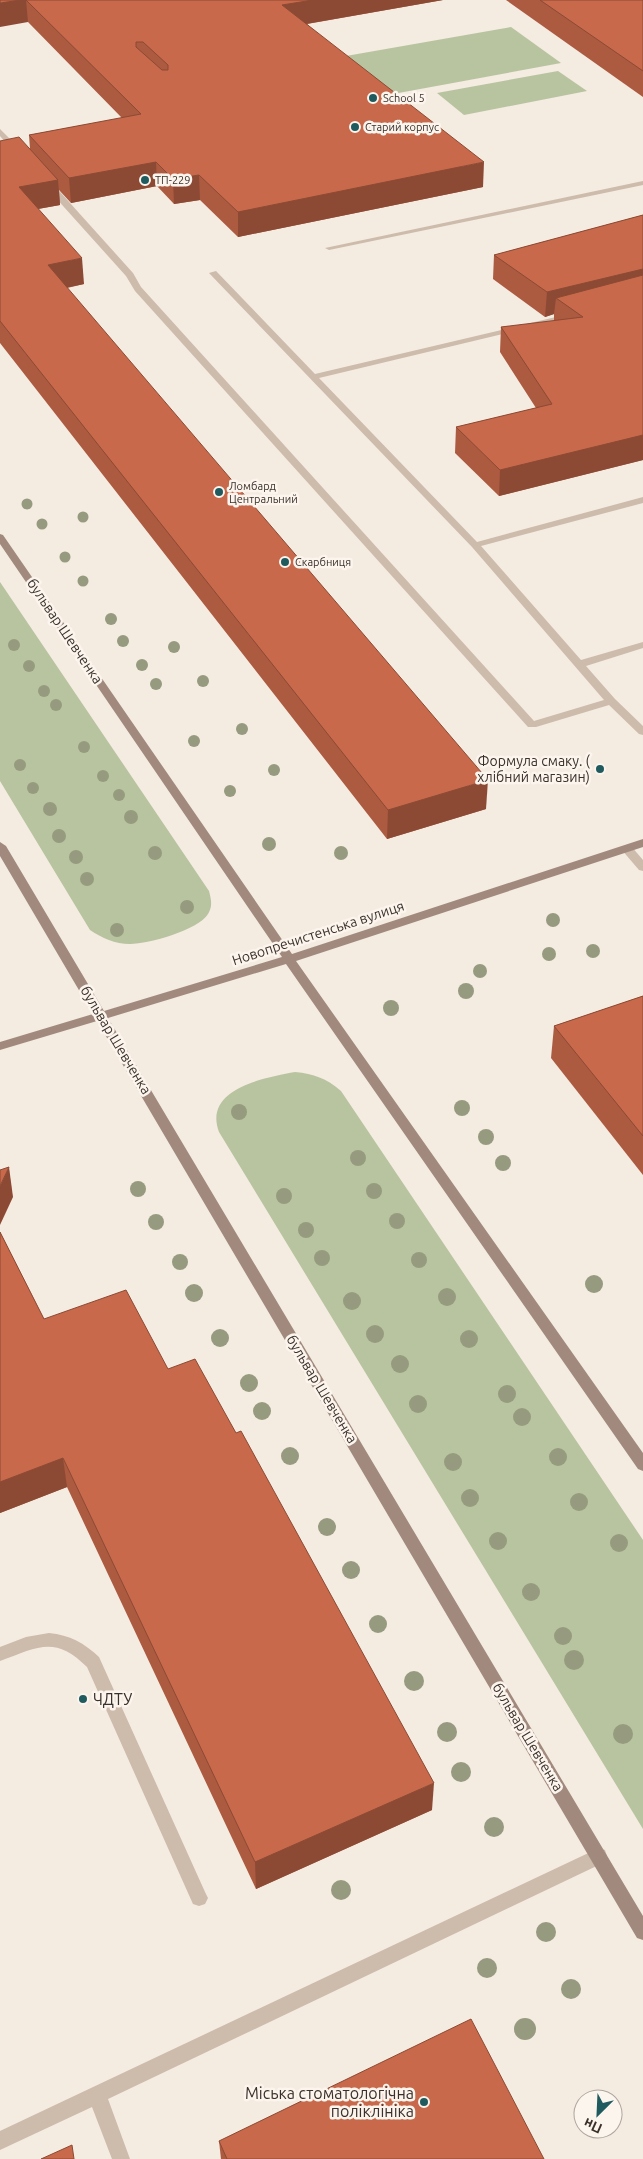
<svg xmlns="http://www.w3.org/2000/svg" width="643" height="2159" viewBox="0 0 643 2159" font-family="Ubuntu,sans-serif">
<rect width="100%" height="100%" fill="#f4ebe1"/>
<g fill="#b8c4a0">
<polygon points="511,27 561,63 393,94 346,56"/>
<polygon points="558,71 587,91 464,115 437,93"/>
<path d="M0 582 209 891C211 899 213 906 208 914 198 930 149 944 130 944 115 944 102 938 90 930L0 781Z"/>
<path d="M295 1072C314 1074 326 1078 341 1091L643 1540V1829L219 1132C203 1089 263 1078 295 1072Z"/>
</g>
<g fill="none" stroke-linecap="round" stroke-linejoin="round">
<g fill="#cdbbac" fill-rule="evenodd">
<polygon points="0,129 21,150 21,154 15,154 0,136"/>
<polygon points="643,181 643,185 329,250 325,248"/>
<polygon points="46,183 52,183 133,273 141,287 534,721 604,700 472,547 209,273 216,271 315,374 573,313 573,317 319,378 477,542 643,497 643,503 481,546 581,660 643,642 643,648 586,666 615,699 643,726 643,735 639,734 609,705 536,727 528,727 135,291 126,276 46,187"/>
<polygon points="627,845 631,846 643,860 643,871 639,870 621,849"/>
<path d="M49 1633C70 1635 84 1643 99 1657L205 1892 208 1898 205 1904 199 1906 193 1904 87 1667C55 1635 38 1647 0 1661V1647L26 1637Z"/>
<polygon points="599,1848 605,1850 607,1856 605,1862 108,2099 130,2159 112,2159 92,2107 0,2150 0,2131"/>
</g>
<polygon fill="#a18a7d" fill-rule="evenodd" points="0,534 3,535 292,954 643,839 643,847 296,961 643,1453 643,1471 638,1469 286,964 108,1018 643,1916 643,1940 637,1938 97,1021 0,1050 0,1042 93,1014 0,856 0,842 6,846 104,1011 282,957 0,544"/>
</g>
<g fill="#969b7f">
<circle cx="27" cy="504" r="5.5"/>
<circle cx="83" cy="517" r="5.5"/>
<circle cx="42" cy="524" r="5.5"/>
<circle cx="65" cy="557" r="5.5"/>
<circle cx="83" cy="581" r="5.5"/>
<circle cx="111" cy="619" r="6"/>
<circle cx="123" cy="641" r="6"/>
<circle cx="14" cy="645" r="6"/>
<circle cx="174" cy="647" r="6"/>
<circle cx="142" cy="665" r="6"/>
<circle cx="29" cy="666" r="6"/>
<circle cx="203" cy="681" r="6"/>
<circle cx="156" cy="684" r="6"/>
<circle cx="44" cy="691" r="6"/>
<circle cx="56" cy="705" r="6"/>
<circle cx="242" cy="729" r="6"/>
<circle cx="194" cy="741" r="6"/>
<circle cx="84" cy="747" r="6"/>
<circle cx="20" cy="765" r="6"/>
<circle cx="274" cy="770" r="6"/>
<circle cx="103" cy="776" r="6"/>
<circle cx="33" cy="788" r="6"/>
<circle cx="230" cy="791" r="6"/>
<circle cx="119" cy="795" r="6"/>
<circle cx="50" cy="809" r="7"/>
<circle cx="131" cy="817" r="7"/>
<circle cx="59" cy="836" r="7"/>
<circle cx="269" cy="844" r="7"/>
<circle cx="155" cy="853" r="7"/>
<circle cx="341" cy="853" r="7"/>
<circle cx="76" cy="857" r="7"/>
<circle cx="87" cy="879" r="7"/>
<circle cx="187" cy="907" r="7"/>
<circle cx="553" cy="920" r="7"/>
<circle cx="117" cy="930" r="7"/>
<circle cx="593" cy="951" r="7"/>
<circle cx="549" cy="954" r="7"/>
<circle cx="480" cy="971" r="7"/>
<circle cx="466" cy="991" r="8"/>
<circle cx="391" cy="1008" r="8"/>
<circle cx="462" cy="1108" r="8"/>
<circle cx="239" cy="1112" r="8"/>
<circle cx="486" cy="1137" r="8"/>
<circle cx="358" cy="1158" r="8"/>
<circle cx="503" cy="1163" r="8"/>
<circle cx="138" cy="1189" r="8"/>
<circle cx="374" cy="1191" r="8"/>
<circle cx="284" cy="1196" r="8"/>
<circle cx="397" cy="1221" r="8"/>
<circle cx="156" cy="1222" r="8"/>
<circle cx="306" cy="1230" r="8"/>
<circle cx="322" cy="1258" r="8"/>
<circle cx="419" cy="1260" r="8"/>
<circle cx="180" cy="1262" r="8"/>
<circle cx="594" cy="1284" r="9"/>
<circle cx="194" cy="1293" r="9"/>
<circle cx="447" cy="1297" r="9"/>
<circle cx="352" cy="1301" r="9"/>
<circle cx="375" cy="1334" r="9"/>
<circle cx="220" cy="1338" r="9"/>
<circle cx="469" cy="1339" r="9"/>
<circle cx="400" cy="1364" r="9"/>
<circle cx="249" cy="1383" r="9"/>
<circle cx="507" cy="1394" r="9"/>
<circle cx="418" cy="1404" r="9"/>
<circle cx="262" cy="1411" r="9"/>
<circle cx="522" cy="1417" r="9"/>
<circle cx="290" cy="1456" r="9"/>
<circle cx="558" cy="1457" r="9"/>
<circle cx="453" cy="1462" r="9"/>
<circle cx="470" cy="1498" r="9"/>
<circle cx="579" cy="1502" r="9"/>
<circle cx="327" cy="1527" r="9"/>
<circle cx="498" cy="1541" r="9"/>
<circle cx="619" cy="1543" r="9"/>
<circle cx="351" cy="1570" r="9"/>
<circle cx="531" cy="1592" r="9"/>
<circle cx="378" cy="1624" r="9"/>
<circle cx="563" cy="1636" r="9"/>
<circle cx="574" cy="1660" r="10"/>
<circle cx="414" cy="1681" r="10"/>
<circle cx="447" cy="1732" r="10"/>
<circle cx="623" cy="1734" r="10"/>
<circle cx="461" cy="1772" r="10"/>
<circle cx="494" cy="1827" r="10"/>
<circle cx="341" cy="1890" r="10"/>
<circle cx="546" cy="1932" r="10"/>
<circle cx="487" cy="1968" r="10"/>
<circle cx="571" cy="1989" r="10"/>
<circle cx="525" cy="2029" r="11"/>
</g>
<g fill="#ac5a40">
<polygon points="0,0 443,0 307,24 483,187 238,237 200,200 174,204 157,186 71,203 59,190 60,205 38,209 84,284 67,288 486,809 387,839 0,343 0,141 30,149 29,135 122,118 28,22"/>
<polygon points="506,0 643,0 643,97"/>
<polygon points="643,215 643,460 499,496 455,453 456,427 536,408 500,352 501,327 554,321 554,314 545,317 493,279 494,255"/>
<polygon points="643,996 643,1175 551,1058 554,1026"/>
<polygon points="0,1232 44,1319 168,1369 432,1810 256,1889 67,1487 0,1513"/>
<polygon points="219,2141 544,2159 221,2159"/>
</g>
<g fill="#8c4a34">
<polygon points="21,0 26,0 28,22 0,27 0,3"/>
<polygon points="313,0 443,0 283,28 282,5"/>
<polygon points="156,162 157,186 71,203 69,178"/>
<polygon points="484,162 483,187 238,237 238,212"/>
<polygon points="199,175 200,200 174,204 173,179"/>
<polygon points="58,180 60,205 21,212 19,187"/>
<polygon points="82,258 84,284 50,291 48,265"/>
<polygon points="643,269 643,289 556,298 554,314 545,317 547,292"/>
<polygon points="643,435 643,460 499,496 500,470"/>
<polygon points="488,780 486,809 387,839 388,810"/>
<polygon points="9,1167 13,1197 0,1225 0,1186"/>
<polygon points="63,1458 67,1487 0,1513 0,1482"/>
<polygon points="434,1783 432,1810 256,1889 255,1862"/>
</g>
<g fill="#c8694b" stroke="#8c4a34" fill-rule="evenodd">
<polygon points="0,0 21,0 0,3"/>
<path d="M26 0H313L282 5 484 162 238 212 199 175 173 179 156 162 69 178 29 135 141 114ZM136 42H143L168 65V70H162L136 47Z"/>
<polygon points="540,0 643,0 643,71"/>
<polygon points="19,137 58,180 19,187 82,258 48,265 488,780 388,810 0,321 0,141"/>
<polygon points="643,215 643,269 547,292 494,255"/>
<polygon points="643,275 643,435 500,470 456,427 552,404 501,327 583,317 556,298"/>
<polygon points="643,996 643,1136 554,1026"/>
<polygon points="9,1167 0,1186 0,1170"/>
<polygon points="0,1232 44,1319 126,1290 168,1369 195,1359 236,1433 241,1431 434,1783 255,1862 63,1458 0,1482"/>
<polygon points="471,2019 544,2159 227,2159 219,2141"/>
<polygon points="72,2145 74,2159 41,2159"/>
</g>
<g fill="#1f5a5e" stroke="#fbf5ee" stroke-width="2">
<circle cx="373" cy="98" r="5"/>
<circle cx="355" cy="127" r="5"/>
<circle cx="145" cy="180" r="5"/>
<circle cx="219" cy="492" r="5"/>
<circle cx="285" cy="562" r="5"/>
<circle cx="600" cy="769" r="5"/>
<circle cx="83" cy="1699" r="5"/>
<circle cx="424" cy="2102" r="5"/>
</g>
<g text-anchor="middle" stroke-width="5" stroke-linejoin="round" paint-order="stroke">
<g font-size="11" fill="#3b302b" stroke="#fbf5ee" text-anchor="start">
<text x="383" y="102">School 5</text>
<text x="365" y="131">Старий корпус</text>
<text x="155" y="184">ТП-229</text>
<text x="229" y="490">Ломбард<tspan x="229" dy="13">Центральний</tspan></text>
<text x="295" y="566">Скарбниця</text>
</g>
<g font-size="14" fill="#3b302b" stroke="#fbf5ee">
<text transform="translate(65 631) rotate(56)" y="5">бульвар Шевченка</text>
<text transform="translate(318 933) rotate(-18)" y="5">Новопречистенська вулиця</text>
<text transform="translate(116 1040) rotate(59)" y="5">бульвар Шевченка</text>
<text transform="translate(322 1389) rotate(59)" y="5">бульвар Шевченка</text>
<text transform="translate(528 1737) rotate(59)" y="5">бульвар Шевченка</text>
</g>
<g font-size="14" fill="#3b302b" stroke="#fbf5ee" text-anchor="end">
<text x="590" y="766">Формула смаку. (<tspan x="590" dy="16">хлібний магазин)</tspan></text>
</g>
<g font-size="16" fill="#3b302b" stroke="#fbf5ee" text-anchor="start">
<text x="93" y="1705">ЧДТУ</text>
<text x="414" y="2099" text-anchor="end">Міська стоматологічна<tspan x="414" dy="18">поліклініка</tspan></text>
</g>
</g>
<g transform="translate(598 2114) rotate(204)"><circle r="24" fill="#fbf5ee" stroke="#aea6a0"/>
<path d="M0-4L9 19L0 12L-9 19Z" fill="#1f5a5e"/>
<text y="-8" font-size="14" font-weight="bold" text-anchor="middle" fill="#3b302b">Пн</text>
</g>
</svg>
